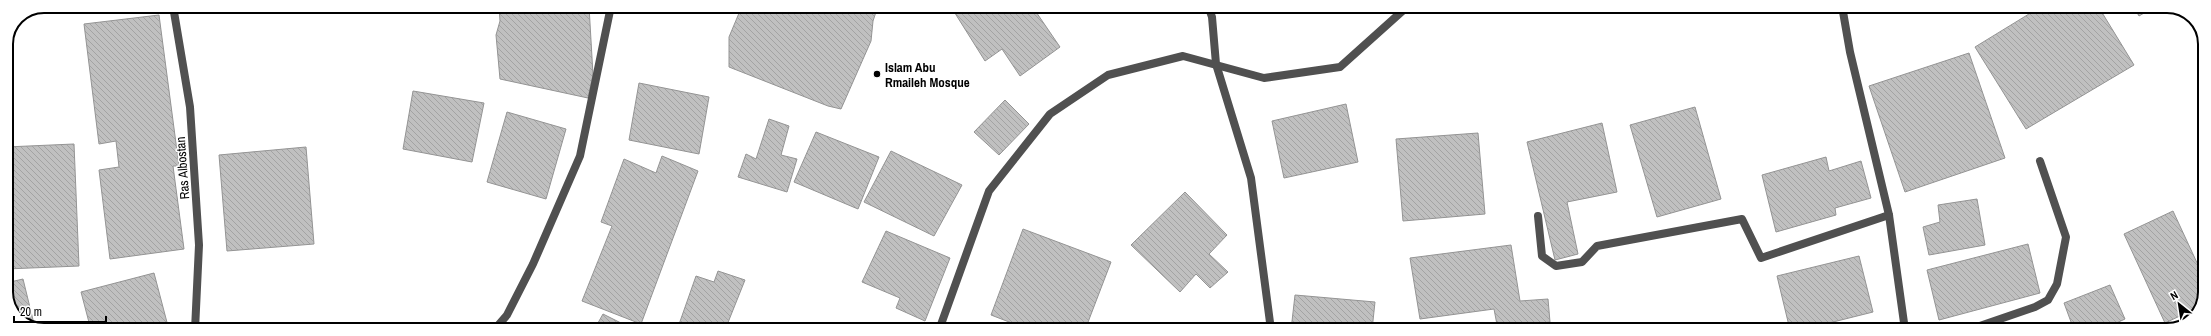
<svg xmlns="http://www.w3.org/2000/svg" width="2211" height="336" viewBox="0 0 2211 336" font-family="'Archivo Narrow',sans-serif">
<defs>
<pattern id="building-back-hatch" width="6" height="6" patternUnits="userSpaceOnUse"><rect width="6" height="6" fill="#c0c0c0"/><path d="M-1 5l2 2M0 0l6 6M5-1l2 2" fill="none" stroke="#a3a3a3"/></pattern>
</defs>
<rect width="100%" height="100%" fill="#fff"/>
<g fill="url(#building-back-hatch)" stroke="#949494">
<polygon points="499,6 589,6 593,75 588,98 500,79 496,35 500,21"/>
<polygon points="742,6 878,6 873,21 871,41 841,109 828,106 729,67 729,37"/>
<polygon points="958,6 1032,6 1060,47 1020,76 1002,49 985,61 953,10"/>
<polygon points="2042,6 2098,6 2134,65 2026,129 1975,47"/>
<polygon points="2133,6 2156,6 2139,16"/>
<polygon points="159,15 179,166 173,166 184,249 110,259 99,170 119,167 116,141 99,144 84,24"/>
<polygon points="1969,53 2005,158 1905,192 1869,86"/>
<polygon points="639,83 709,97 699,154 629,140"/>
<polygon points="413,91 484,103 472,162 403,149"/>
<polygon points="1005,100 1029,124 999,155 974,132"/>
<polygon points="1346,104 1358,162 1284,178 1272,121"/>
<polygon points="1695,107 1721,199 1657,217 1630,125"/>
<polygon points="507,112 566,129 546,199 487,182"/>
<polygon points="769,119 789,126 781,155 797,159 787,192 738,177 746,154 756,159"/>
<polygon points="1602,123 1617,192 1567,202 1578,254 1555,260 1527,142"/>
<polygon points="816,132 879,157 858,209 794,182"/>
<polygon points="1478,133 1485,214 1403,221 1396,139"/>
<polygon points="74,144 79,266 6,269 6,147"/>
<polygon points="306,147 314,244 227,251 219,155"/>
<polygon points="891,151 962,185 934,236 864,202"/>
<polygon points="662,156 698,171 641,324 582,301 612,226 601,222 624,159 656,173"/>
<polygon points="1826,157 1829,171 1861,161 1871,198 1835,208 1836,215 1776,232 1762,175"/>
<polygon points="1185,192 1227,235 1209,254 1228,272 1210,288 1196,274 1180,292 1131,245"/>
<polygon points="1977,199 1985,245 1929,255 1923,227 1940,222 1938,205"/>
<polygon points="2173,211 2205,280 2205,297 2199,307 2165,323 2124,234"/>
<polygon points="1023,229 1111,262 1085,330 1030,330 991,315"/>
<polygon points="886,231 950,258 925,321 896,308 900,298 862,282"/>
<polygon points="2028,244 2040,293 1939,320 1927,270"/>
<polygon points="1511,245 1520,301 1548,299 1550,322 1498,330 1494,309 1420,319 1410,258"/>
<polygon points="1859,256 1873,312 1801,330 1790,330 1777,276"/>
<polygon points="718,271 745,280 725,330 677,330 696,276 714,282"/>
<polygon points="154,273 169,330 91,330 81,292"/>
<polygon points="23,279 35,328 17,319 6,297 6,283"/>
<polygon points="2110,285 2125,319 2110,326 2111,330 2074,330 2064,303"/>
<polygon points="1295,295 1375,302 1372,330 1291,330"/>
<polygon points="603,314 635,330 594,330"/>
</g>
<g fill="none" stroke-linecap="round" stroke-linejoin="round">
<g stroke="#505050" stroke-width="8">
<polyline points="173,6 190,107 199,245 195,330"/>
<polyline points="1208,6 1212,17 1216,64 1251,178 1271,330"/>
<polyline points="1842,6 1850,52 1889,215 1905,330"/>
<polyline points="1538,216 1542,256 1556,266 1582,262 1597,246 1742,219 1761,258 1889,215"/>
<polyline points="494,330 507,315 533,264 580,156 611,6"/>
<polyline points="939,330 989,191 1050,114 1108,75 1183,56 1264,78 1340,67 1408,6"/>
<polyline points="1968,330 2035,307 2048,300 2057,284 2066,237 2040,161"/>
</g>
</g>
<circle fill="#000" stroke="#fff" stroke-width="1.5" cx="877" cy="74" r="4"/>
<g text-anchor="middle" stroke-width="3" stroke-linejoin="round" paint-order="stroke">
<g font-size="13" font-weight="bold" fill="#000" stroke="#fff" text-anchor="start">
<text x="885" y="72">Islam Abu<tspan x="885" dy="15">Rmaileh Mosque</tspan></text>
</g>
<g font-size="13" fill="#000" stroke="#fff">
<text transform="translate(182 168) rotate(-94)" y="5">Ras Albostan</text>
</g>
</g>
<path d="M0 0H2211V336H0ZM44 13H2167A31 31 0 0 1 2198 44V292A31 31 0 0 1 2167 323H44A31 31 0 0 1 13 292V44A31 31 0 0 1 44 13Z" fill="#fff" fill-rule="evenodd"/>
<path fill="none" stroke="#000" stroke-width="2" d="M44 13H2167A31 31 0 0 1 2198 44V292A31 31 0 0 1 2167 323H44A31 31 0 0 1 13 292V44A31 31 0 0 1 44 13Z"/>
<g transform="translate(2179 304) rotate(330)" stroke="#ffffff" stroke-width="3" paint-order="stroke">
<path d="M0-3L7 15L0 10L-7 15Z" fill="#000000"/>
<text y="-6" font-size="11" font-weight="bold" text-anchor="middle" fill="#000000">N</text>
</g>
<path d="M14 316v6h92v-6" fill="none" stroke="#000000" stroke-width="2"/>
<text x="20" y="316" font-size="12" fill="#000000" stroke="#ffffff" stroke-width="3" paint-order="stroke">20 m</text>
</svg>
